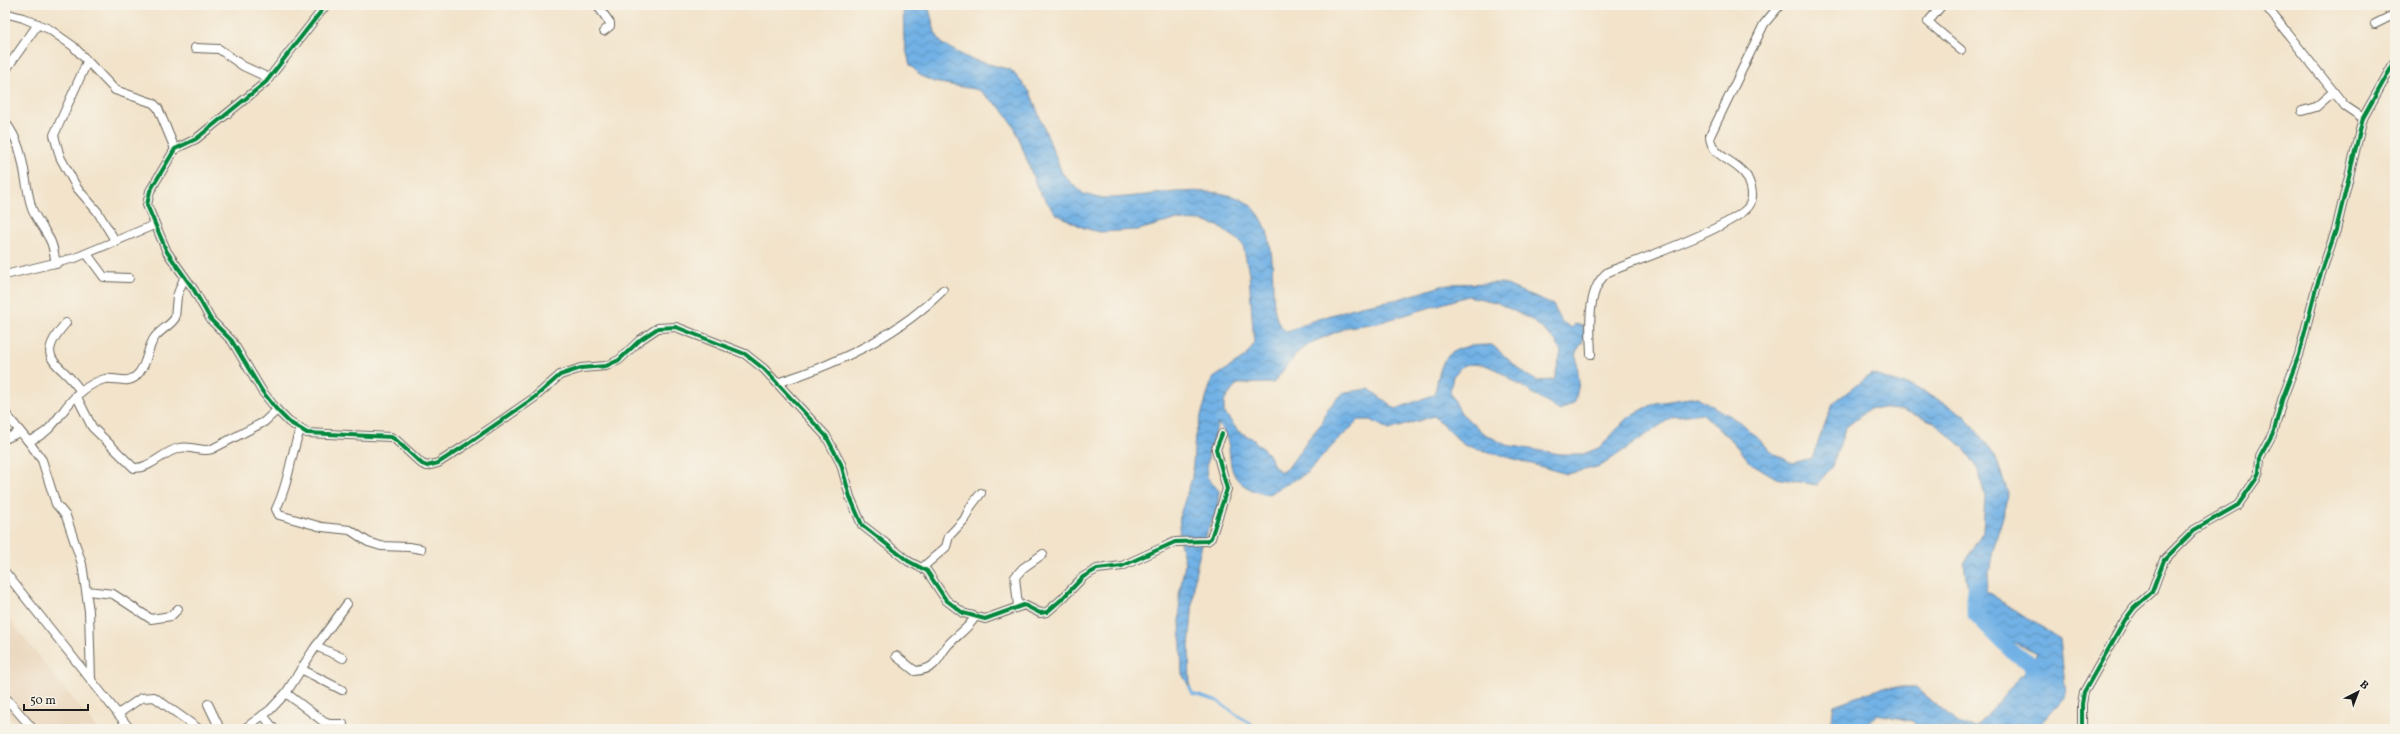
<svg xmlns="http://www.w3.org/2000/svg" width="2400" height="734" viewBox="0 0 2400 734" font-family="Vollkorn,serif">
<defs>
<pattern id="water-waves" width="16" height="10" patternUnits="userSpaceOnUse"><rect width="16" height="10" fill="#71b1e5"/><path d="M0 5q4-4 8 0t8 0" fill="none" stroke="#5c8fb9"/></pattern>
</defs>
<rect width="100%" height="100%" fill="#f7f3e8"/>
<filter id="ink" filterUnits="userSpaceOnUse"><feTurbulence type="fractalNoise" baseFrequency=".025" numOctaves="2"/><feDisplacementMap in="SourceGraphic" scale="8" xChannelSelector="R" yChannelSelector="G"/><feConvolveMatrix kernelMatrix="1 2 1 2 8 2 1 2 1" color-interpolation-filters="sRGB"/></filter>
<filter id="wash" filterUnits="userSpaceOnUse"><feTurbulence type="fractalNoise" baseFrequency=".012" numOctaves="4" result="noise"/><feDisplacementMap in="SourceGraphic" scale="16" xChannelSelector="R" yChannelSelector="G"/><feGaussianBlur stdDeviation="0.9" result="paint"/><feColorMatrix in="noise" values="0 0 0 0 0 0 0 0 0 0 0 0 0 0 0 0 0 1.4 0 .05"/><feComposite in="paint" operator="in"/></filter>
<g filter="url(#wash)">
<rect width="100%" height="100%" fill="#f2e3ca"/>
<polygon fill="#e9d3b8" points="5,614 97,729 21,729 18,724 5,714"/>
<path fill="url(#water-waves)" stroke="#466680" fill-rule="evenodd" d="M903 5H928L935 32 942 44 970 59 1011 70 1030 92 1062 173 1072 184 1084 194 1098 198H1112C1149 196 1186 187 1224 194 1302 208 1253 318 1288 332L1309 322 1360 306 1399 299 1448 284 1502 283 1553 305 1562 322 1572 328 1575 324 1583 326 1585 338 1576 352 1579 383 1575 402 1560 411 1497 370 1485 365 1468 364 1461 367 1453 376 1450 392 1461 413 1483 433 1506 445 1560 454H1583L1601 447 1625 420 1636 413 1656 403 1697 397 1743 424 1773 453 1792 463 1812 458 1833 403 1871 374 1922 390 1964 415 1995 455 2009 496 1993 550 1986 591 2060 639 2066 695 2036 729H1921L1912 721 1877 714 1863 729H1830L1834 705 1884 687H1916L1957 723 1976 727 2026 671 2037 654 1995 633 1970 604 1964 564 1983 531 1985 496 1977 467 1963 447 1934 422 1902 410 1871 408 1846 427 1832 466 1817 485 1776 478 1751 463 1730 439 1702 413 1672 417 1601 466 1567 474 1464 445 1434 416 1389 430 1371 420H1359L1336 442 1307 473 1267 495C1211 480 1243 451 1218 424L1209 450 1206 476 1219 491 1217 510 1203 540 1195 574 1189 649 1190 688 1182 674 1179 595 1185 563 1179 538 1180 515 1192 478 1195 436 1212 379 1245 357 1254 344 1249 273 1243 245 1237 239 1218 226 1202 221 1174 220 1138 230 1099 232 1084 228 1056 214 1038 190 1015 128 1002 109 979 90 934 82 921 76 910 65 904 41ZM1468 296 1496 302 1532 320 1555 340 1561 352 1554 380 1537 381 1525 374 1492 345C1450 345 1441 353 1435 394L1396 409 1369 389 1345 392 1338 397 1326 411 1323 422 1309 438 1288 468 1281 472 1275 467 1267 453 1253 439 1238 431 1224 412V401L1237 384 1273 383 1298 352 1313 342 1348 327 1378 323Z"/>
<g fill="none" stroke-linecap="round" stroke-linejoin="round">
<polyline stroke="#71b1e5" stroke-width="2.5" points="1189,686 1193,694 1217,701 1258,729"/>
<polyline stroke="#71b1e5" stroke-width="15" points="1974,588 1974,613 2012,652 2030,663 2035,683"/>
</g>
</g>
<g filter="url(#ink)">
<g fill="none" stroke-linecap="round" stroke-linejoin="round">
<defs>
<g id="street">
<polyline points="326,5 266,82 196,139 175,149 150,191 147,205 167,252 194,290 211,320 232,341 262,391 277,410 289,422 307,433 391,437 396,440 422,464 427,466 438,463 466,445 534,398 560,375 581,368 606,366 619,360 640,340 658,328 676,327 745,354 764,369 826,436 841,464 850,497 862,525 908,561 927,571 946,600 963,613 985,619 1024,605 1040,613 1047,612 1062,599 1083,577 1097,569 1122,566 1175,542 1207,541 1211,538 1227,489 1216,449 1222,434"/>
<polyline points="597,5 610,23 610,26 604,31"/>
<polyline points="1942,5 1928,22 1961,50"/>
<polyline points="2265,5 2345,106 2363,118"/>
<polyline points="5,13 23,18 49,29 73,46 115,90 153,103 158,108 175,149"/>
<polyline points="2375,24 2395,14"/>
<polyline points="195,48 219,49 243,66 269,78"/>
<polyline points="87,62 54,135 60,157 77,188 97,211 116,242"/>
<polyline points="5,71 38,24"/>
<polyline points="2302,111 2316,107 2333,92"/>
<path d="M5 122C26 148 23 179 32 209 36 219 44 228 49 238 54 246 54 255 56 264"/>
<polyline points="87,254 104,277 129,278"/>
<polyline points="5,275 75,258 154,225"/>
<path d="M66 323C31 362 62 361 81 392"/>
<path d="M1591 354C1590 329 1586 289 1608 272 1633 262 1742 224 1750 204 1754 196 1751 185 1747 177 1738 161 1710 157 1710 136L1764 24 1780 5"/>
<path d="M777 383C837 364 899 335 943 290"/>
<path d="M76 395 92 427 134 468C150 469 163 452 179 448 191 445 201 453 212 449L264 422 277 410"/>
<path d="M5 413 28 441C57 432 60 407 81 392 87 387 97 381 105 379 115 377 126 384 135 377 148 366 146 349 155 337 161 329 170 326 175 318L177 296 184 278"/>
<path d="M300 430C290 456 289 484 276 509L279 515 322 527 350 530 368 542 381 546 409 547 421 549"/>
<polyline points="5,439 20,432"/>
<polyline points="28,441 42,460 56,504 66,516 82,564 89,611 91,680"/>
<polyline points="923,567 946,547 949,536 964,520 971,506 981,493"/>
<polyline points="5,572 130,729"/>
<polyline points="87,591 113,594 151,619 171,616 178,609"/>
<polyline points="1018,606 1015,577 1023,568 1043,554"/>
<polyline points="316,646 343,658"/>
<path d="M896 656 915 671C938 669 936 659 948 645 957 635 968 629 975 617"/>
<polyline points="301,669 342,690"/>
<polyline points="286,693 324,722 329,724 343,724"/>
<polyline points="5,697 33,729"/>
<polyline points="208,704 220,729"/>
<polyline points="118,714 141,698 154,697 199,729"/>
<polyline points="263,715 274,729"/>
<polyline points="244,729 270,710 286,693 314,649 347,604"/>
<polyline points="405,729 406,729"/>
<polyline points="2082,729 2082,704 2084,692 2125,620 2134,608 2152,592 2164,560 2194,530 2238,505 2256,479 2259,472 2260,457 2274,431 2282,400 2299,355 2316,288 2336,230 2363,118 2395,61"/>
</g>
</defs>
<use href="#street" stroke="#676259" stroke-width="10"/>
<use href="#street" stroke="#fff" stroke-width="8"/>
<defs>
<g id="cycleway">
<polyline points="326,5 266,82 196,139 175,149 150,191 147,205 167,252 194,290 211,320 232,341 262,391 277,410 289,422 307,433 391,437 396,440 422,464 427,466 438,463 466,445 534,398 560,375 581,368 606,366 619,360 640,340 658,328 676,327 745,354 764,369 826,436 841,464 850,497 862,525 908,561 927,571 946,600 963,613 985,619 1024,605 1040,613 1047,612 1062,599 1083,577 1097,569 1122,566 1175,542 1207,541 1211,538 1227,489 1216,449 1222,434"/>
<polyline points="2082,729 2082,704 2084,692 2125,620 2134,608 2152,592 2164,560 2194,530 2238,505 2256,479 2259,472 2260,457 2274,431 2282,400 2299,355 2316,288 2336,230 2363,118 2395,61"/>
</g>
</defs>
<use href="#cycleway" stroke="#f7f3e8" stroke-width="6"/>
<use href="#cycleway" stroke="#00873e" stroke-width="4"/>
</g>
</g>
<rect width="2400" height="734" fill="none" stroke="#f7f3e8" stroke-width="20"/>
<g transform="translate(2358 692) rotate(42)" stroke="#f7f3e8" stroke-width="3" paint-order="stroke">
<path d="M0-3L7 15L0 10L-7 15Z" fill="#1c1c1c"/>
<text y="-6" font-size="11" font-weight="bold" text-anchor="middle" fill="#1c1c1c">B</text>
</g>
<path d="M24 704v6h64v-6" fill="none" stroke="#1c1c1c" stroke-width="2"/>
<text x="30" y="704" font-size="12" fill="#1c1c1c" stroke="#f7f3e8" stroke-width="3" paint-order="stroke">50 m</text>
</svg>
